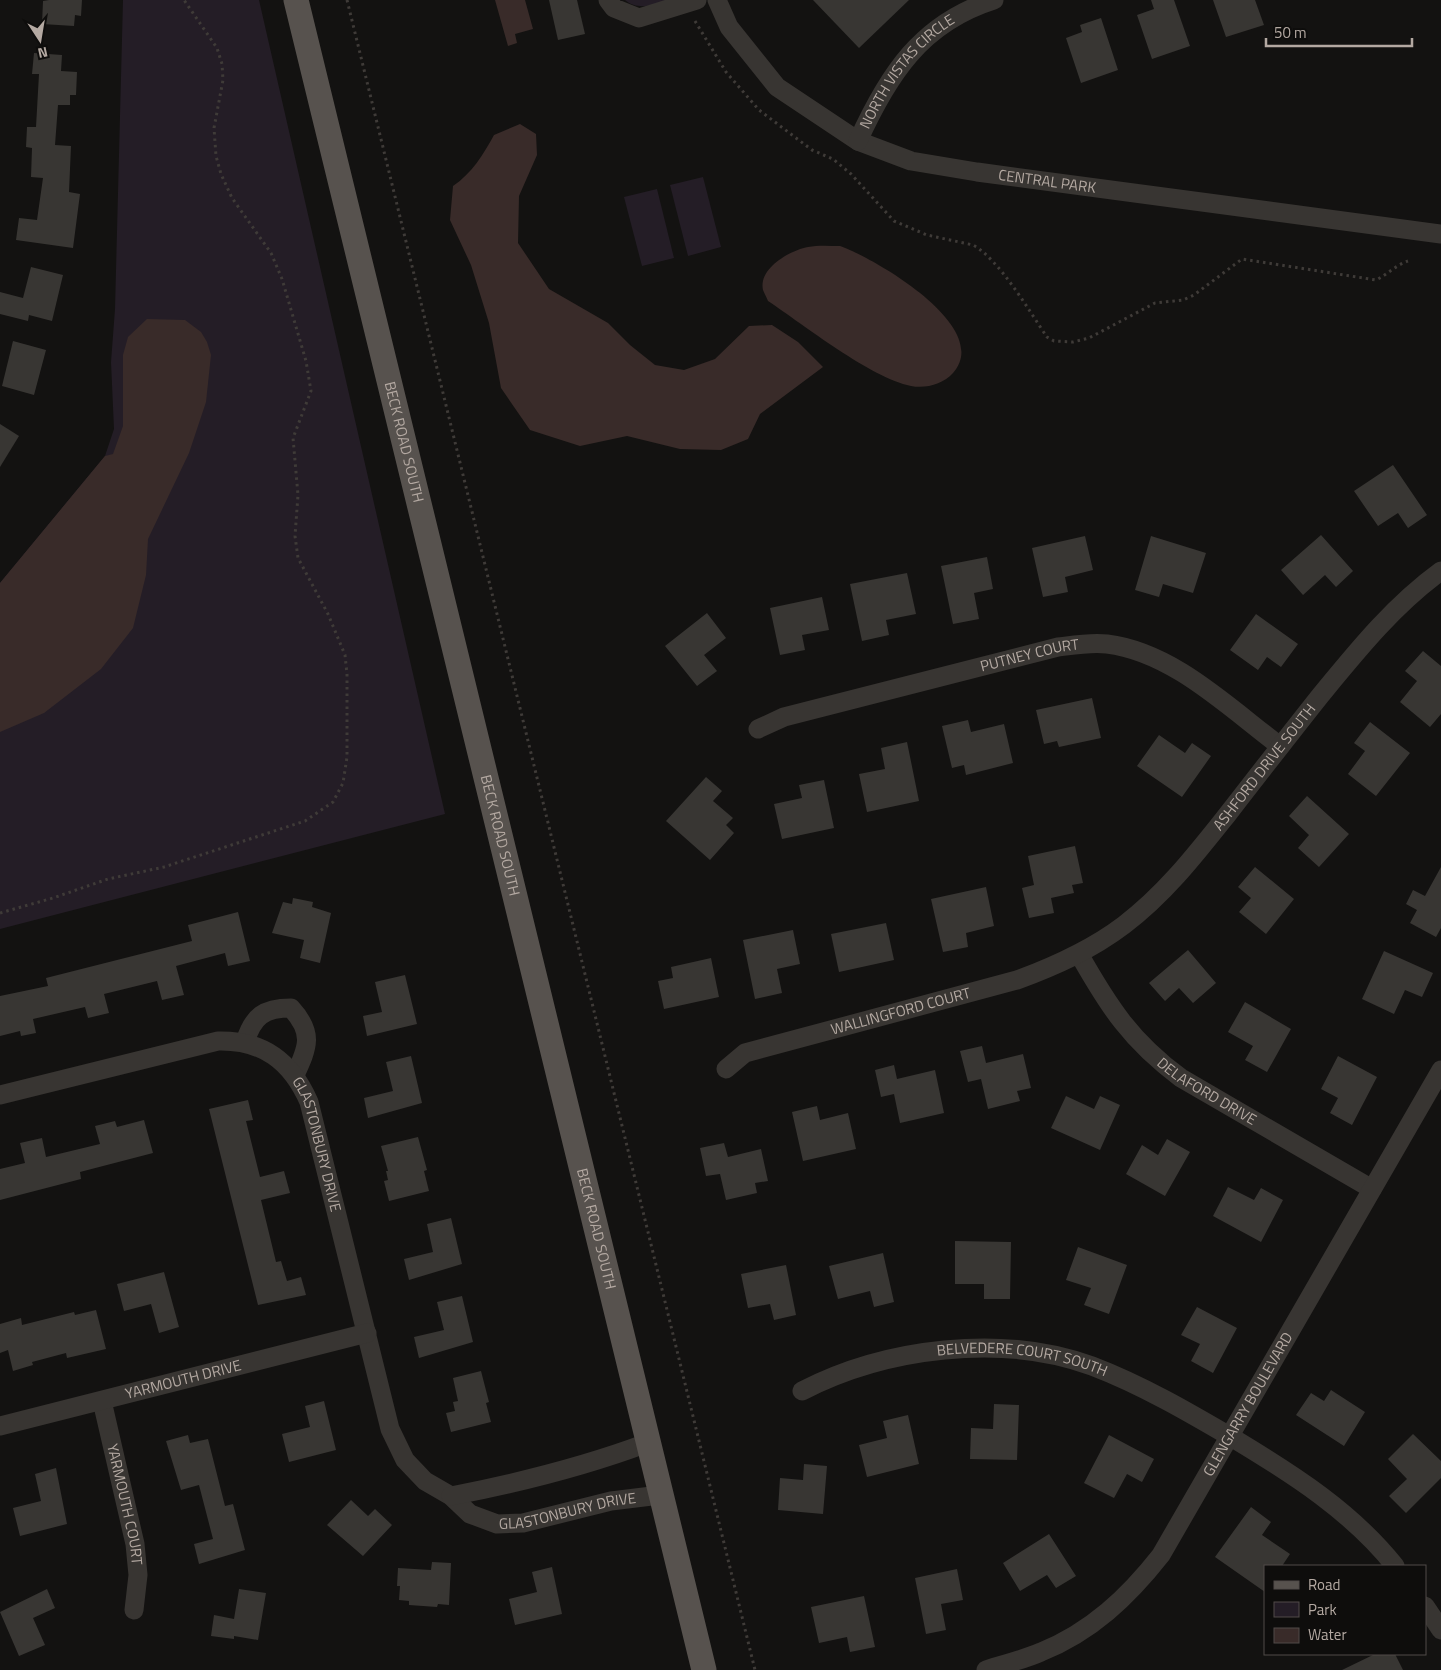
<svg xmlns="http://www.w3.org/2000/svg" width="1441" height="1670" viewBox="0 0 1441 1670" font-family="'Titillium Web',sans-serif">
<rect width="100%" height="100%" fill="#131211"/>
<g fill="#241d26">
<polygon points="123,0 259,0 445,814 0,929 0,583 105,456 114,429 111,362 115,309"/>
<path d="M625 0H669C653 5 638 11 625 0Z"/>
<polygon points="703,177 721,247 688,256 670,185"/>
<polygon points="657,189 674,258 642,266 624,197"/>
</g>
<g fill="#392b29">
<polygon points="495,0 525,0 533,29 515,34 517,43 508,46"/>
<path d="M520 124 536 134 537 155 519 196 518 243 549 289 608 323 630 345 655 365 684 370 715 359 749 326 772 325 798 342 823 367 760 414 748 439 721 450 680 449 627 436 580 446 530 430 501 388 489 323 471 265 450 220 453 186C472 173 483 155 494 135Z"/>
<path d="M840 246C874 258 994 327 953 373 943 384 926 389 911 386 871 378 804 325 768 301 767 298 764 293 763 290 758 268 791 250 808 247 818 245 830 246 840 246Z"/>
<polygon points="147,319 185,320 201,332 207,342 211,355 206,402 189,453 148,539 146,575 133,628 101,669 44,713 0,732 0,583 105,456 113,454 123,426 123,355 128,337"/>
</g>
<g fill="#383633">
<polygon points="49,0 82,0 81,16 75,15 74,26 42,24 43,1"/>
<polygon points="549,0 577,0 585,34 558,40"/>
<polygon points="813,0 909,0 859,48"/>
<polygon points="1151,0 1174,0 1190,46 1152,59 1137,15 1154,9"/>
<polygon points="1213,0 1255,0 1264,25 1226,37"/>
<polygon points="1101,18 1118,70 1081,83 1066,38 1082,32 1080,25"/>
<polygon points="34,53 62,55 61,71 77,72 76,95 70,95 70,105 58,105 55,145 71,146 69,192 80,194 73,248 16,240 19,218 37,220 43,178 31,177 32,148 26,147 27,127 36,127 39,74 32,74"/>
<polygon points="31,267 63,275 52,321 29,315 28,321 0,314 0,292 23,298"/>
<polygon points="13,341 46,350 34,395 2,386"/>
<polygon points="0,424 19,436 0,467"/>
<polygon points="1393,465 1427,515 1408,528 1398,513 1378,526 1354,491"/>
<polygon points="1321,535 1353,571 1336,587 1325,575 1303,595 1281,570"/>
<polygon points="1085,536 1093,570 1065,577 1068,592 1043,597 1032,548"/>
<polygon points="1151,536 1206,553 1193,593 1163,584 1159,597 1135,590"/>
<polygon points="987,557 993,589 974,593 979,619 953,624 941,566"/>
<polygon points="907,573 916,614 886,620 889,635 862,641 850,584"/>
<polygon points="822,597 829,630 802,635 805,650 780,655 770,608"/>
<polygon points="707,613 726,638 704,655 717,671 697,686 665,646"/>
<polygon points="1256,614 1298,644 1281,667 1267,657 1258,670 1230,650"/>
<polygon points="1423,651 1441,666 1441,714 1430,727 1400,702 1417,681 1405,671"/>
<polygon points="1092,698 1101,738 1059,747 1057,741 1044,744 1036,710"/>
<polygon points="968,720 971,732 1004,724 1013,763 966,775 964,765 952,768 942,726"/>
<polygon points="1370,722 1410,753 1376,796 1348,774 1365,751 1354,743"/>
<polygon points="1159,735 1185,753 1192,743 1211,756 1182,797 1137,766"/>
<polygon points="907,742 919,801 867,812 859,774 885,769 881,748"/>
<polygon points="706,777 722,791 713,801 733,818 726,825 734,833 710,860 666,821"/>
<polygon points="824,780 834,828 782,839 774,804 802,798 799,785"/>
<polygon points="1307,796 1349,834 1319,867 1298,848 1309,835 1289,816"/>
<polygon points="1075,846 1083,883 1072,885 1074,893 1051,898 1054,913 1029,918 1022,888 1034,885 1028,856"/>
<polygon points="1255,867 1294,899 1266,934 1239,912 1251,898 1238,887"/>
<polygon points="1441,867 1441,928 1436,937 1410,923 1417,910 1406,904 1413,890 1425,896"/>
<polygon points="986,887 994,926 966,933 968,947 943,952 931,899"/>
<polygon points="293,898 313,902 312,907 331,913 320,963 300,958 304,940 272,933 283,902 292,904"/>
<polygon points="238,912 250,961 228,966 225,953 176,966 184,995 162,1000 157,981 104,994 109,1013 88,1018 85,1007 33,1019 36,1033 21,1036 20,1031 0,1036 0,996 48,986 46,978 192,941 188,925"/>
<polygon points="886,923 894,960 839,972 831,934"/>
<polygon points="793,930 800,964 777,969 782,993 755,999 743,940"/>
<polygon points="1188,950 1216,983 1193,1003 1179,988 1165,1001 1149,983"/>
<polygon points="1384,951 1433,973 1422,997 1405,990 1394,1014 1362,999"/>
<polygon points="711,958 719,997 664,1009 658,981 673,978 671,967"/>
<polygon points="405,975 417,1024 367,1036 363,1016 382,1012 375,982"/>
<polygon points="1245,1002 1291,1029 1267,1072 1245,1060 1253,1046 1228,1032"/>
<polygon points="982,1046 986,1063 1023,1054 1031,1088 1017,1091 1020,1101 988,1109 981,1079 968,1082 960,1051"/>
<polygon points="411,1056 422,1103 368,1118 364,1098 393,1091 386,1062"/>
<polygon points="1338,1056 1377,1077 1352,1125 1330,1113 1338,1098 1321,1089"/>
<polygon points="894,1065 897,1079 935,1070 944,1113 900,1123 894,1094 881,1097 875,1070"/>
<polygon points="1066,1096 1094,1109 1100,1096 1120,1105 1100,1150 1051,1128"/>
<polygon points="248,1100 253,1120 246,1121 260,1177 284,1171 290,1193 261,1200 276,1262 281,1261 287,1281 301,1277 306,1295 258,1305 209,1109"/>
<polygon points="817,1106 820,1120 848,1113 856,1149 803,1161 792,1112"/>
<polygon points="144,1120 153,1153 80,1172 81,1179 0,1200 0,1169 25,1163 20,1143 42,1138 46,1157 100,1144 95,1126 115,1121 117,1127"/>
<polygon points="418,1137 427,1170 424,1171 429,1191 389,1201 384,1181 388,1180 386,1171 388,1171 381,1146"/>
<polygon points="1167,1139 1190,1152 1165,1196 1126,1174 1142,1145 1158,1155"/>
<polygon points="724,1143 728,1157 761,1149 768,1181 755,1183 757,1193 726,1200 720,1174 706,1176 700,1148"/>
<polygon points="1228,1187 1254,1200 1261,1188 1283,1200 1261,1242 1213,1216"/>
<polygon points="451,1218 462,1264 409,1280 404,1259 433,1252 427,1224"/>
<polygon points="955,1241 1011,1242 1010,1299 984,1299 984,1284 955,1284"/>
<polygon points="1078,1247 1127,1265 1109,1314 1084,1305 1091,1288 1066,1280"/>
<polygon points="883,1253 894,1302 874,1307 870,1291 838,1299 829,1266"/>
<polygon points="786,1265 796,1315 774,1320 770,1304 748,1308 741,1274"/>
<polygon points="164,1272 179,1327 159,1333 151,1304 124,1311 117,1284"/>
<polygon points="462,1296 473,1342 419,1358 414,1337 444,1330 437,1302"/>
<polygon points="1197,1307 1237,1328 1213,1373 1191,1361 1200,1344 1181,1335"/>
<polygon points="96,1310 106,1349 67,1358 66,1353 32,1362 33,1365 13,1371 8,1350 0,1353 0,1324 21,1318 22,1325 74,1312 75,1315"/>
<polygon points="481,1371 489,1402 486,1403 491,1422 451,1432 446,1413 455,1411 453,1402 458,1401 453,1378"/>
<polygon points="1331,1390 1365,1412 1344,1446 1296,1415 1311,1393 1324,1401"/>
<polygon points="324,1401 336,1450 289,1462 282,1434 310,1427 305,1406"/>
<polygon points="994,1404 1019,1405 1017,1460 970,1459 971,1428 993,1429"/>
<polygon points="908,1415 919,1464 867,1477 859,1445 887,1438 883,1421"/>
<polygon points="1413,1434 1441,1461 1441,1478 1406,1513 1389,1496 1407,1479 1388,1459"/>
<polygon points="188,1435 190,1443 208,1439 225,1506 233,1504 245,1550 199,1564 194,1544 213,1539 199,1485 181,1490 166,1441"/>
<polygon points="1109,1435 1154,1459 1142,1482 1127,1474 1114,1498 1084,1483"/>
<polygon points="804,1464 827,1466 823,1514 778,1510 780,1478 803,1480"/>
<polygon points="56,1468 67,1524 20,1536 13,1508 41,1501 35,1474"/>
<polygon points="351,1500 368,1516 375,1509 392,1525 363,1556 327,1525"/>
<polygon points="1251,1507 1271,1522 1262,1535 1290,1554 1282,1566 1265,1566 1265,1592 1215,1557"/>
<polygon points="1049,1534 1076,1576 1056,1588 1047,1575 1020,1591 1003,1563"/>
<polygon points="432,1562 451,1563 449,1605 438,1604 437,1607 409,1605 409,1601 399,1600 400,1586 397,1586 398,1568 431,1570"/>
<polygon points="552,1567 562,1614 515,1625 509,1599 537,1592 532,1572"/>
<polygon points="957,1569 963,1600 941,1604 946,1630 926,1634 915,1578"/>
<polygon points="47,1589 55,1608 33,1618 45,1645 19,1656 0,1612"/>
<polygon points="239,1589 266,1593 258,1640 234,1636 234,1639 211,1636 214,1615 234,1619"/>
<polygon points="864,1596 875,1647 850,1652 847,1637 819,1643 811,1607"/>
<polygon points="1375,1654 1395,1654 1403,1670 1342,1670"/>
</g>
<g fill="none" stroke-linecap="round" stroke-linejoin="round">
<g stroke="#3f3b38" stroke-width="3" stroke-dasharray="2.5 4" stroke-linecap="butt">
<polyline points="347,0 755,1670"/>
<path d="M695 21 726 72 759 110 812 150 833 159 851 174 894 221 927 235 973 245C1000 260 1029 311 1047 337L1054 341 1073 342 1089 338 1155 303 1183 300 1194 295 1242 259 1376 280C1388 274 1396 265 1408 261"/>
<polyline points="0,913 53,898 108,879 164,867 305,821 333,802 343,783 347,757 347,674 345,655 328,614 298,558 295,536 298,495 293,438 311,391 306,361 282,279 271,253 232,198 221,174 216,156 214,128 223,80 222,64 217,48 184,0"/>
</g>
<g stroke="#383532" stroke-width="19">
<polyline points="608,0 614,8 639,18 697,0"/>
<path id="s1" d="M717 0 729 27 777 87 858 141 911 161 977 172 1441 234"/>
<path id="s2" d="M858 141C888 75 921 23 994 0"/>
<path id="s3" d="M758 729 784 717 1058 647C1074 645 1091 642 1107 644 1173 652 1229 708 1280 746"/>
<path id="s4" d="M1079 954C1109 1007 1131 1041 1181 1078L1372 1189"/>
<path d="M245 1042C253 1016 264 1008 291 1008 314 1033 308 1047 295 1075"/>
<path id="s5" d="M726 1069 745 1053 1017 980C1055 966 1091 950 1124 925 1165 894 1196 854 1227 815 1258 775 1289 735 1320 696 1357 651 1394 605 1441 571"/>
<path id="s6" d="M0 1095 218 1041C263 1040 291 1061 309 1102L390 1429 405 1460 425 1481 451 1496 470 1514 497 1524 523 1523 611 1501 660 1495"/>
<path id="s7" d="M802 1391C885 1348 1002 1333 1092 1366 1142 1385 1190 1413 1236 1440 1294 1475 1352 1512 1395 1566"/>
<path id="s8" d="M102 1401 135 1544 138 1575 134 1610"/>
<path id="s9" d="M0 1426 367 1333"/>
<path d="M451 1496C518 1483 583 1467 647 1443"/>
<polyline points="1425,1606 1441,1630"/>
<path id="s10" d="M986 1670C1004 1664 1023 1660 1041 1652 1091 1632 1128 1597 1161 1555L1441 1070"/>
</g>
<path stroke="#57524e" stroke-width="25" id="s11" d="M296 0 704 1670"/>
</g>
<g text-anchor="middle" stroke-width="4.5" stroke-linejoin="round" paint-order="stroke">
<g font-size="15" fill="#b4a9a2" stroke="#0e0d0c">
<text dy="5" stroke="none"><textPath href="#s2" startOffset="86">NORTH VISTAS CIRCLE</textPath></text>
<text dy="5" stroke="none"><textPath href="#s1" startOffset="398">CENTRAL PARK</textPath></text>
<text dy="5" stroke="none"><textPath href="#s11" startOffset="455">BECK ROAD SOUTH</textPath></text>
<text dy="5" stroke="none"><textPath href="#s3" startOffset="282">PUTNEY COURT</textPath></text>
<text dy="5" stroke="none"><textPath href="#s5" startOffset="639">ASHFORD DRIVE SOUTH</textPath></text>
<text dy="5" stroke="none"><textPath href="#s11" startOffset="860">BECK ROAD SOUTH</textPath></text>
<text dy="5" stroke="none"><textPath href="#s5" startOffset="186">WALLINGFORD COURT</textPath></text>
<text dy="5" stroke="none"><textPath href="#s4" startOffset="191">DELAFORD DRIVE</textPath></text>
<text dy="5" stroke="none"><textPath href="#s6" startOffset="385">GLASTONBURY DRIVE</textPath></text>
<text dy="5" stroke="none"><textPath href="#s11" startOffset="1265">BECK ROAD SOUTH</textPath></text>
<text dy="5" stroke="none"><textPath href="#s7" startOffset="228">BELVEDERE COURT SOUTH</textPath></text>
<text dy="5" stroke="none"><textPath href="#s9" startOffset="189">YARMOUTH DRIVE</textPath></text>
<text dy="5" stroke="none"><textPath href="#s10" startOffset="388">GLENGARRY BOULEVARD</textPath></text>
<text dy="5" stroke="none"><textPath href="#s8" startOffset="106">YARMOUTH COURT</textPath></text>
<text dy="5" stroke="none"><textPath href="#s6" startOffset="899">GLASTONBURY DRIVE</textPath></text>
</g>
</g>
<rect x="1264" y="1565" width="162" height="90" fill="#0e0d0c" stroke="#504b48"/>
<rect x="1274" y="1581" width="25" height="8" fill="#57524e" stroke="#504b48"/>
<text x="1308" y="1590" font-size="15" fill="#b4a9a2">Road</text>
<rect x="1274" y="1602" width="25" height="15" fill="#241d26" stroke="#504b48"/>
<text x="1308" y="1615" font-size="15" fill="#b4a9a2">Park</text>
<rect x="1274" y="1628" width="25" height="15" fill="#392b29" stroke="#504b48"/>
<text x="1308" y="1640" font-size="15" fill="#b4a9a2">Water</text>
<g transform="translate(40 40) rotate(168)" stroke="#0e0d0c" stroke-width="4" paint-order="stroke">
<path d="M0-4L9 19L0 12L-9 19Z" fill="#b4a9a2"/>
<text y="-8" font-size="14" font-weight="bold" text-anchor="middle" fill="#b4a9a2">N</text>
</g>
<path d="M1266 38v8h146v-8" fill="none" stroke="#b4a9a2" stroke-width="2.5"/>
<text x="1274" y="38" font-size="15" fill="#b4a9a2" stroke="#0e0d0c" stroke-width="4" paint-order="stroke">50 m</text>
</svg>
